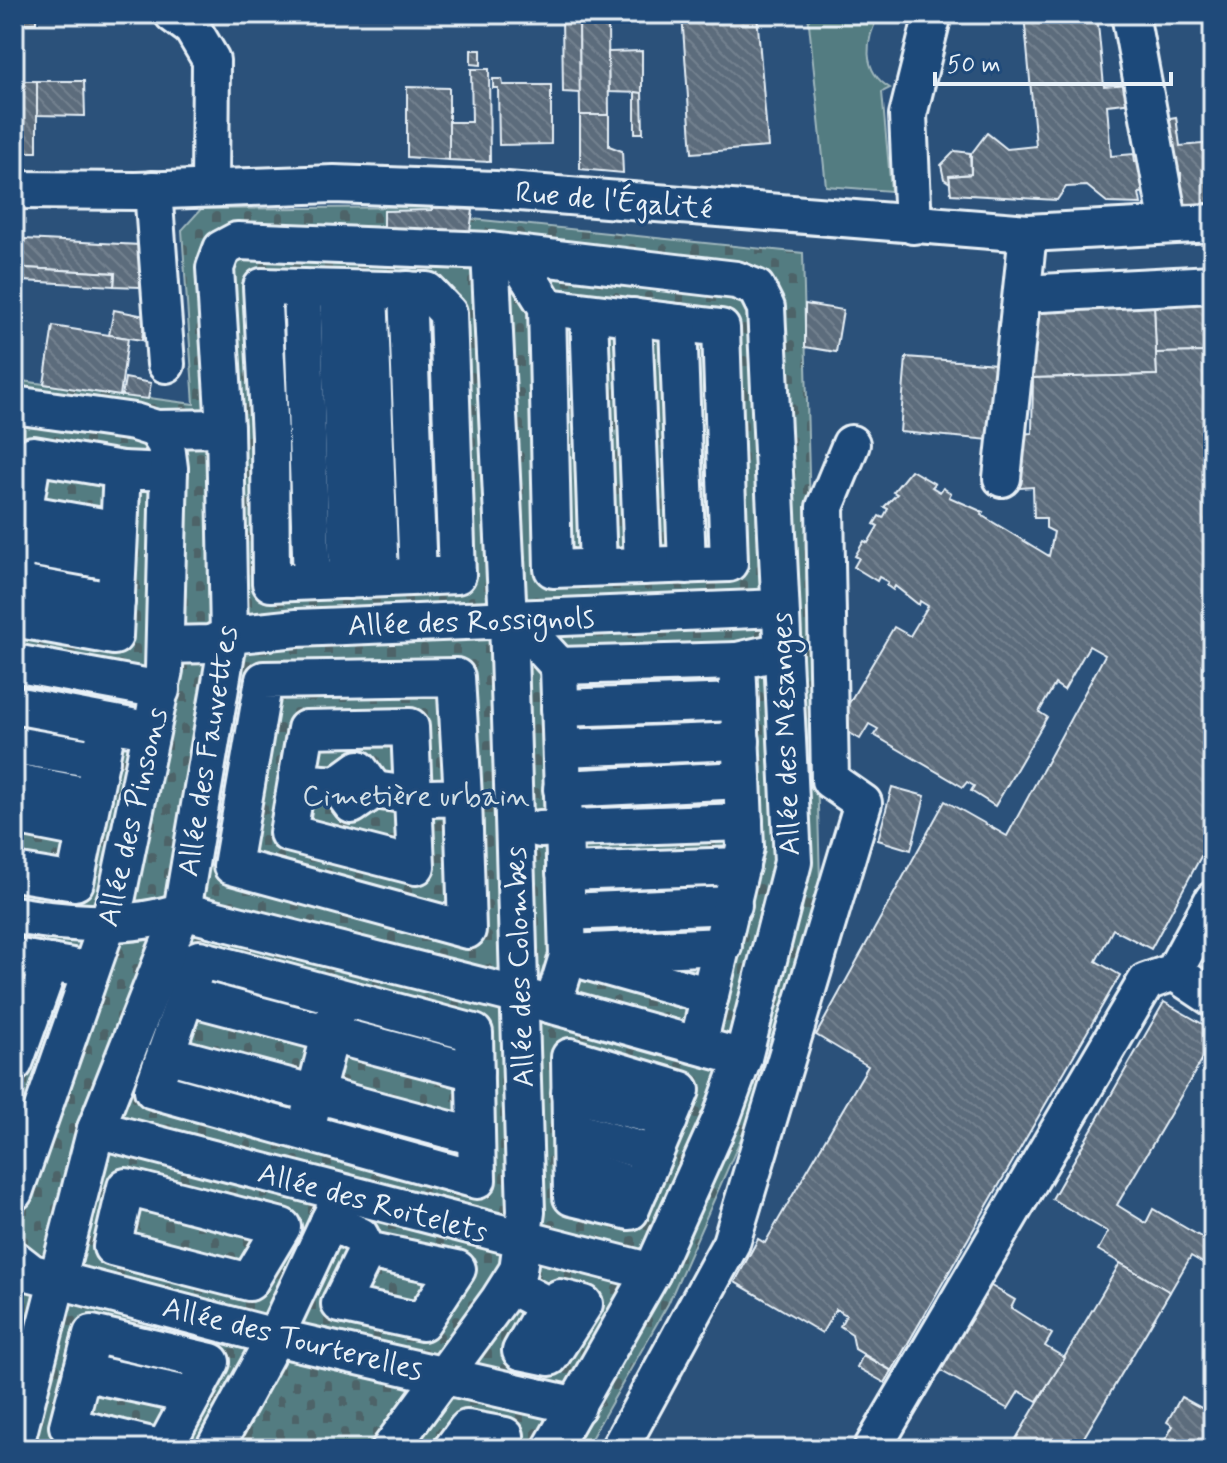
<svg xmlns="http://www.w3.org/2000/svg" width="1227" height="1463" viewBox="0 0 1227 1463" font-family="Mynerve,sans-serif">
<defs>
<pattern id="cemetery-stones" width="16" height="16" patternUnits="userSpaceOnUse" patternTransform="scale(2)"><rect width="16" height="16" fill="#537b81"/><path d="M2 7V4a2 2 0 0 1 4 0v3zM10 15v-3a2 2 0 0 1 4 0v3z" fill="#4d6468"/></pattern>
<pattern id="building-back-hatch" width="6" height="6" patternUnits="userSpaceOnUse" patternTransform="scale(2)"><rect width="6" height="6" fill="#5c6c7c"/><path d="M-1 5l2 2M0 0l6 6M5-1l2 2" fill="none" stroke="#73818f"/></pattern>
</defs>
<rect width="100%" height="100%" fill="#2b517a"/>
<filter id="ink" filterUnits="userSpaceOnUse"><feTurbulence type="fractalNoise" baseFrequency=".0125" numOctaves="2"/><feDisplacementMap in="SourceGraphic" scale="16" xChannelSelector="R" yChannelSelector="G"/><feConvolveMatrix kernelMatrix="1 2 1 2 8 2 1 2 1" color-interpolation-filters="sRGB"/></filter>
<g filter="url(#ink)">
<path fill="#537b81" stroke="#9eb6bc" stroke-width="2" d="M808 14H880C865 39 861 71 890 88L882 92 891 191 826 186Z"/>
<polygon fill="url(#cemetery-stones)" stroke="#9eb6bc" stroke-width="2" points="432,207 473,210 472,219 803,253 820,882 765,1084 668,1304 585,1449 14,1449 14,380 194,404 182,230 201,209"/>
<g fill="url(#building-back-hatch)" stroke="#e8f1f8" stroke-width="2">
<rect x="14" y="14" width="22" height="9"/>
<polygon points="562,14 579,14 580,93 563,92"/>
<polygon points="579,14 593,14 593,24 608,25 609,115 580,115"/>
<polygon points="682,14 757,14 768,147 692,153"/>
<polygon points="1024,14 1097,14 1104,86 1131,84 1133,102 1107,105 1111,156 1134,154 1135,162 1151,160 1154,192 1139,193 1141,204 1108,203 1087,186 1066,187 1057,200 951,194 949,176 971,174 971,154 987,133 1007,149 1036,146"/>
<polygon points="471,50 481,50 481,65 471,64"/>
<polygon points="608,52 642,51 642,93 609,92"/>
<polygon points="471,69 489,69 490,162 449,160 449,122 472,122"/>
<polygon points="493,79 502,79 503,85 551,85 551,144 499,145 498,88 493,88"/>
<rect x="14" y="81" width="23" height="71"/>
<polygon points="37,81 84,81 85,116 37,115"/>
<polygon points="407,87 449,88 449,160 407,157"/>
<polygon points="635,92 642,93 643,133 635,133"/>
<polygon points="580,115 609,115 609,146 622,151 623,173 580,169"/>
<polygon points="1176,117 1180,146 1213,143 1213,203 1184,204 1183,197 1177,198 1174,179 1181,179 1181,173 1173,173 1164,119"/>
<polygon points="955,151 970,153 971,174 949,176 950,183 944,179 941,165"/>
<polygon points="432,207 473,210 470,231 384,228 384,211 432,210"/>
<polygon points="24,239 140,245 140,287 114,286 115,273 24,268"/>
<polygon points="24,268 115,273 114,286 23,281"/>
<polygon points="1213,303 1213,352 1156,353 1154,305"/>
<polygon points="805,304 843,310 836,352 805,347"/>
<polygon points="1154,305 1157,375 1033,378 1031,309"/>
<polygon points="114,310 145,316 142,340 109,335"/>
<polygon points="53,326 128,338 120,396 44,384"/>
<polygon points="14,341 24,342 21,374 14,373"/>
<polygon points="1213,352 1213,834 1151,949 1113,929 1096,961 1120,975 892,1371 855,1349 852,1334 840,1326 846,1315 836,1309 822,1333 735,1282 758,1239 765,1243 868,1066 816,1035 945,801 1007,836 1105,655 1089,646 1064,690 1055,684 1039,712 1047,717 995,806 971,791 974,786 967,782 963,787 874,735 878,729 869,724 860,739 836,725 894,627 910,636 928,606 920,601 919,605 895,586 893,590 886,585 888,582 879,577 877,581 854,567 859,558 855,556 864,541 868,543 878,526 874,524 879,516 883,518 888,509 884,507 897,494 893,492 911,470 935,484 932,487 940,492 943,488 951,493 949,497 983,512 981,515 1049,556 1054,532 1046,528 1046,518 1034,518 1033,487 1020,488 1019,434 1032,433 1033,378 1157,375 1156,353"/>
<polygon points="906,357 996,364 990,440 900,432"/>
<polygon points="125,378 151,383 148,399 122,396"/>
<polygon points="892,787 925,796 911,850 878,840"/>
<polygon points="1164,1002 1213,1030 1213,1041 1117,1205 1146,1223 1153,1209 1213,1244 1213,1269 1191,1256 1170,1292 1098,1250 1108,1232 1052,1199"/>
<polygon points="1120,1263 1170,1292 1077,1449 1010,1449"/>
<polygon points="986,1283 1015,1300 1011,1308 1052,1334 1045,1346 1065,1358 1037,1401 1019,1391 1008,1409 936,1368"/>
<polygon points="863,1355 892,1371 885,1383 857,1367"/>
<polygon points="1181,1397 1203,1409 1209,1397 1213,1400 1213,1436 1204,1449 1160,1449 1173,1426 1167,1422"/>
</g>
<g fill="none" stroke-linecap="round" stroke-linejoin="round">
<defs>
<g id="minor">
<polyline points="173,14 192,28 211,60 210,186"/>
<polyline points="1130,14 1169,225"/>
<polyline points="14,190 136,191 334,184 495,190 1028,233 1213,223"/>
<polyline points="153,190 166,364"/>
<polyline points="913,225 908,115 933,14"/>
<polyline points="514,254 547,307 721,328 729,563 553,569 547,307"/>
<polygon points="262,287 427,291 448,313 457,575 271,583 270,436"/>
<polyline points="302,288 312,581"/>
<polyline points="338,289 348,580"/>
<polyline points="369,290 380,578"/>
<polyline points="407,290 418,576"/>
<polyline points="1022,294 1213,284"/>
<polyline points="589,313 598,567"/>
<polyline points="633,317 643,566"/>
<polyline points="678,323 687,565"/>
<polyline points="14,405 134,422 156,429 225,428"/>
<polyline points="1002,478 1028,233"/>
<polyline points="23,513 119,530"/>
<polyline points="18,545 117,562"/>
<polyline points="14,568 33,455 122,470"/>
<polyline points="14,583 116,602"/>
<polyline points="14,618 114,636 122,470 169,472"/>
<polyline points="517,620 559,666 737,661"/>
<polyline points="166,645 211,644 229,635 297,628 780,608"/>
<polyline points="14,663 161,690"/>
<polyline points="14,705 131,727"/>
<polyline points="560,708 739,702"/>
<polygon points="410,727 416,866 288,833 306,729"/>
<polyline points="14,745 101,760"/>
<polyline points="562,748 741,741"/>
<polyline points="14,782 93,797"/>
<polyline points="297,782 337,785 359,769 374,790 352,805 337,785"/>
<polyline points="562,789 742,780"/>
<polyline points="374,790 430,798 463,797 467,930 232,866 264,680 456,677 463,797"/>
<polyline points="14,816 86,830"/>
<polyline points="540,829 744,822"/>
<polyline points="14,872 75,882 108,723"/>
<polyline points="565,872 741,866"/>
<polyline points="567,912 733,905"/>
<path d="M14 915C69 924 129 929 182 911L520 996 743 1058"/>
<polyline points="568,953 723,946"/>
<polyline points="14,957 72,967"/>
<polygon points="199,959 474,1033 477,1180 153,1090"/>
<polyline points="589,962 710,996"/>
<polyline points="1174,972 1213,998"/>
<polyline points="186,996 475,1072"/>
<polyline points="553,1005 568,956 559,666"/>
<polyline points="698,1045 745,847 737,661 782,651"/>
<polyline points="166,1054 476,1137"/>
<polygon points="570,1057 681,1090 630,1211 572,1197"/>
<polyline points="14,1063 50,963"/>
<polyline points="570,1093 669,1120"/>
<polyline points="309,1117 336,1012"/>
<polyline points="96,1129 652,1272"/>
<polyline points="571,1130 654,1154"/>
<polyline points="572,1166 640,1188"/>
<polygon points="126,1187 282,1227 249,1282 112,1247"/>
<polyline points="14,1192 117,896 164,670 169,468 166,445 156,429"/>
<polyline points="329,1221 360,1236 367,1250 457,1269 422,1322 340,1304 367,1250"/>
<polyline points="14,1259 32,1273 275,1337 577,1406"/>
<polyline points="509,1285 547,1305 521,1351 550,1357 584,1304 560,1298 547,1305"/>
<polyline points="82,1372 192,1396"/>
<polyline points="14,1449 96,1129 182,911 229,635 225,428 215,268 222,249 237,241 490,251 736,280 756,288 766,308 793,862 743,1058 722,1116 652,1272 551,1449"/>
<polyline points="164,1449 68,1426 92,1334 211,1362 164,1449"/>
<polyline points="214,1449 275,1337 340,1198"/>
<polyline points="390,1449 499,1300 518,1270 526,1212 508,620 490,251"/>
<polyline points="452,1449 467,1429 505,1436 498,1449"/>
<polyline points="619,1449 731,1243 863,803 830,780 825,507 851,444"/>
<polyline points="872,1449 1146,982 1174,972 1213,900"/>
</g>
</defs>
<use href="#minor" stroke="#e8f1f8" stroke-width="42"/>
<use href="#minor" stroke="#1f4a7a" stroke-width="36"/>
</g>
</g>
<g text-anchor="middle" stroke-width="7" stroke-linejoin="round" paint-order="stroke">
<g font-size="30" fill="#e8f1f8" stroke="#1f4a7a">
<text transform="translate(614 200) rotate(5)" y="10">Rue de l'Égalité</text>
<text transform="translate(471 621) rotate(-2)" y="10">Allée des Rossignols</text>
<text transform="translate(785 734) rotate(-92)" y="10">Allée des Mésanges</text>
<text transform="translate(207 751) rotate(-81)" y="10">Allée des Fauvettes</text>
<text transform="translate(132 817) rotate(-77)" y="10">Allée des Pinsons</text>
<text transform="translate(519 967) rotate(-92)" y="10">Allée des Colombes</text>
<text transform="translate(373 1202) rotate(15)" y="10">Allée des Roitelets</text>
<text transform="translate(293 1338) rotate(14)" y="10">Allée des Tourterelles</text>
</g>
<g font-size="30" fill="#d2dfe6" stroke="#1f4a7a">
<text x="416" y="805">Cimetière urbain</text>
</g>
</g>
<rect width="1227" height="1463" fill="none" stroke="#1f4a7a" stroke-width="48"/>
<rect x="24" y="24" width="1179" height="1415" fill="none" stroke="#e8f1f8" stroke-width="3" filter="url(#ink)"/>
<path d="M935 72v12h236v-12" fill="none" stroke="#e8f1f8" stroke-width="4"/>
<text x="947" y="72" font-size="24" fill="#e8f1f8" stroke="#1f4a7a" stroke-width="6" paint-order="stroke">50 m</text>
</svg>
